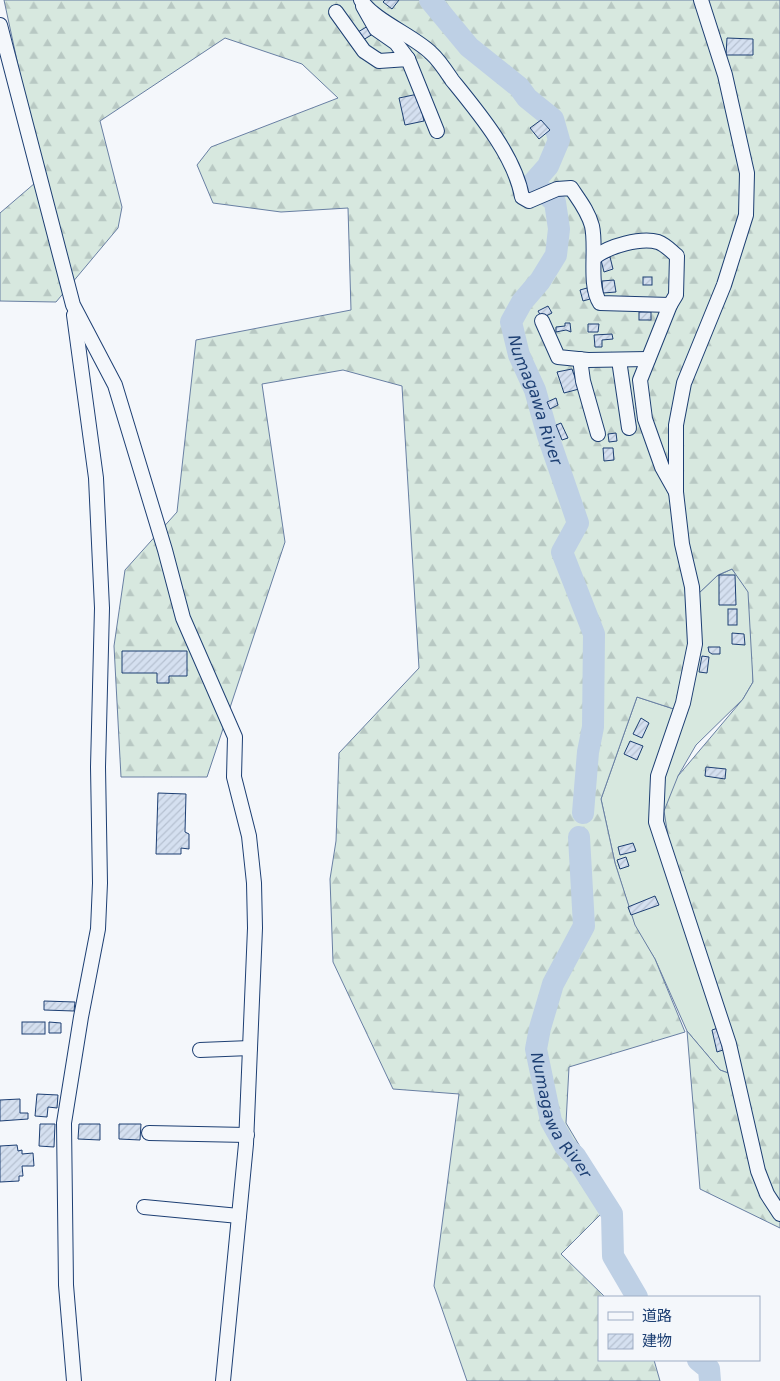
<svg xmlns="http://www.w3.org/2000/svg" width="780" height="1381" viewBox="0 0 780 1381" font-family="'DejaVu Sans','Noto Sans JP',sans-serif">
<defs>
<pattern id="forest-firs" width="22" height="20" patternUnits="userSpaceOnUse" patternTransform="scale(1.25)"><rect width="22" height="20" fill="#d7e8df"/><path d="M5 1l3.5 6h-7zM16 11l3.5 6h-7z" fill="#b8c8c3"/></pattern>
<pattern id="building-hatch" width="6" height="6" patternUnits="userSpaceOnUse" patternTransform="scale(1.25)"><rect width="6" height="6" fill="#d5e0f0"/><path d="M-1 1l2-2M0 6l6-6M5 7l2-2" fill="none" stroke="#b6c1d1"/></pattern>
</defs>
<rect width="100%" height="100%" fill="#f4f7fb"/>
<polygon fill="#d7e8df" stroke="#687fa3" points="732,569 751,595 753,682 743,699 696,745 678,776 731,1074 720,1070 687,1031 655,959 635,927 615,863 601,799 637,697 680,711 699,593 717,576"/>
<polygon fill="url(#forest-firs)" stroke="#687fa3" points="4,0 780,0 780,1228 700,1189 687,1031 720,1070 731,1074 715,979 680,911 664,811 678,776 743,699 753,682 748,592 732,569 718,575 699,593 680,711 637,697 601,799 615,863 635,925 655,959 685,1032 569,1067 566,1123 613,1202 561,1254 605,1297 599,1297 599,1360 654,1360 660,1381 467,1381 434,1286 459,1094 393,1089 333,962 330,879 336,841 339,753 419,668 402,386 343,370 262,384 285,542 207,777 121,777 114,646 125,570 177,512 196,340 351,310 348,208 281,212 213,203 197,165 211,147 338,98 302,64 225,38 100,121 122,207 118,228 56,302 0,301 0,213 42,177"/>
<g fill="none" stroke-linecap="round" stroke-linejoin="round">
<g stroke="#bed0e5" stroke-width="22">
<path id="s1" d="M430 0 469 47 519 87 527 98 553 119 559 140 548 166 533 183 555 202 559 229 556 255 540 281 522 302 511 322 519 355 535 390 548 436 578 523 562 552 594 634 593 727 588 752 583 813"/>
<path id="s2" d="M579 837 584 926 553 984 540 1028 536 1049 551 1121 565 1146 575 1156 612 1214 613 1256 637 1297"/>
<polyline points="698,1360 709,1369 710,1381"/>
</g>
</g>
<g fill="url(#building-hatch)" stroke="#1d3f73">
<polygon points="385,0 399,0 392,9 383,2"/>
<polygon points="368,26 373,34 363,40 358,32"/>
<polygon points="727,38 753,39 753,55 726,55"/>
<polygon points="418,94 424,121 405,125 399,98"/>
<polygon points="541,120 550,130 539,139 530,128"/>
<polygon points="610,257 613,269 604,272 601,260"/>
<rect x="643" y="277" width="9" height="8"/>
<polygon points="614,280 616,292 603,293 602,281"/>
<polygon points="587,288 590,299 583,301 580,290"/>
<polygon points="548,306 552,313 542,318 538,311"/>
<rect x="639" y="312" width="12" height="8"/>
<polygon points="565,323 570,323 571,332 566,330 556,332 556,327 565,326"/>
<polygon points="588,324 599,324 598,332 588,332"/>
<polygon points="612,334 613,339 602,340 602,347 595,347 594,335"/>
<polygon points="572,369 579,389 564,393 557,372"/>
<polygon points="556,398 558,405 550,409 547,402"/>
<polygon points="561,423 568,438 562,440 556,425"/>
<polygon points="616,433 617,441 609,442 608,434"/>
<polygon points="603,448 613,448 614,460 604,461"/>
<polygon points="719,575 735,575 736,605 719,605"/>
<rect x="728" y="609" width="9" height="16"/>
<polygon points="732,633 744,634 745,645 732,644"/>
<polygon points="708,647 720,647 720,654 712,654 709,652"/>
<polygon points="122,651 187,651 187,676 169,676 169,683 157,683 157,673 122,673"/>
<polygon points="702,656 709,657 707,673 699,672"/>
<polygon points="641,718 649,723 642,738 633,734"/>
<polygon points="630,741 643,746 637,760 624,754"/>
<polygon points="706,767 726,769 725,779 705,776"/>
<polygon points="158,793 186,794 185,832 189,834 189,849 181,848 181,854 156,854"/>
<polygon points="633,843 636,851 620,855 618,847"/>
<polygon points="626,857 629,866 620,869 617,860"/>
<polygon points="655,896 659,905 631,915 628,907"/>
<polygon points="44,1001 75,1002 74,1011 44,1010"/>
<rect x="22" y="1022" width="23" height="12"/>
<polygon points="49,1022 61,1023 61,1033 49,1033"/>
<polygon points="718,1028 723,1050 717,1052 712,1030"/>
<polygon points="37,1094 58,1095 57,1108 48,1107 47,1117 35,1116"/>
<polygon points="20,1099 20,1113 28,1113 28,1119 0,1121 0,1100"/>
<polygon points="40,1124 55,1124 54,1147 39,1146"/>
<polygon points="79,1124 100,1124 100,1140 78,1139"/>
<polygon points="119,1124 141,1124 140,1140 119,1139"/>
<polygon points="17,1145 18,1151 22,1150 22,1154 33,1153 34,1166 22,1166 23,1176 19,1176 19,1181 0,1182 0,1146"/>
</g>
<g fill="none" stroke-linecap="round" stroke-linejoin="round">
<defs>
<g id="minor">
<path d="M361 0C373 20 414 36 431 53 439 60 446 71 452 80 478 112 515 156 522 197L529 201 557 189 571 188C579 200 588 211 592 226 597 248 588 285 600 303L670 305 640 380 645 419 662 467 676 492"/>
<polyline points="701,0 725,75 747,173 746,215 724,285 684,383 676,425 676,492 682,544 692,587 695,644 683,703 658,776 656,822 729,1044 758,1171 767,1194 780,1214"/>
<polyline points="363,6 376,29 396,43 408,59"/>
<polyline points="336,12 364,51 379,61 408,59 437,131"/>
<polyline points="0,25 73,305 115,385 165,550 183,618 235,737 234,777 249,836 254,883 255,928 246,1144 223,1381"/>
<path d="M595 257C609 246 641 237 658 242 666 245 671 251 677 256L676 295 670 305"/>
<polyline points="542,321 558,357 588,360 648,359"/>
<polyline points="580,359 583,381 598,434"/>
<polyline points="619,360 629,428"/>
<polyline points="200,1050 250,1048"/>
<polyline points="149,1133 247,1135"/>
<polyline points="144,1207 239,1216"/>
<polyline points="74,1381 66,1285 64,1123 81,1017 98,929 100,883 98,767 102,608 96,478 74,315"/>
</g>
</defs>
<use href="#minor" stroke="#1d3f73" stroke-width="16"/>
<use href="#minor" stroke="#f4f7fb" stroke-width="14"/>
</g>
<g text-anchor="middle" stroke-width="4" stroke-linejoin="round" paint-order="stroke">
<g font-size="16" font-style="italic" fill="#1d3f73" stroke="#f4f7fb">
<text dy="6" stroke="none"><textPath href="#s1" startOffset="490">Numagawa River</textPath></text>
<text dy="6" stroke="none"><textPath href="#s2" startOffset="294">Numagawa River</textPath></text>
</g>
</g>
<rect x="598" y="1296" width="162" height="65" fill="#f4f7fb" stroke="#9eadc5"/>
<rect x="608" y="1312" width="25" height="8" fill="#f4f7fb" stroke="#9eadc5"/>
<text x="642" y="1321" font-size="15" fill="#1d3f73">道路</text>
<rect x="608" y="1334" width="25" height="15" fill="url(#building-hatch)" stroke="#9eadc5"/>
<text x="642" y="1346" font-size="15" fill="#1d3f73">建物</text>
</svg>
